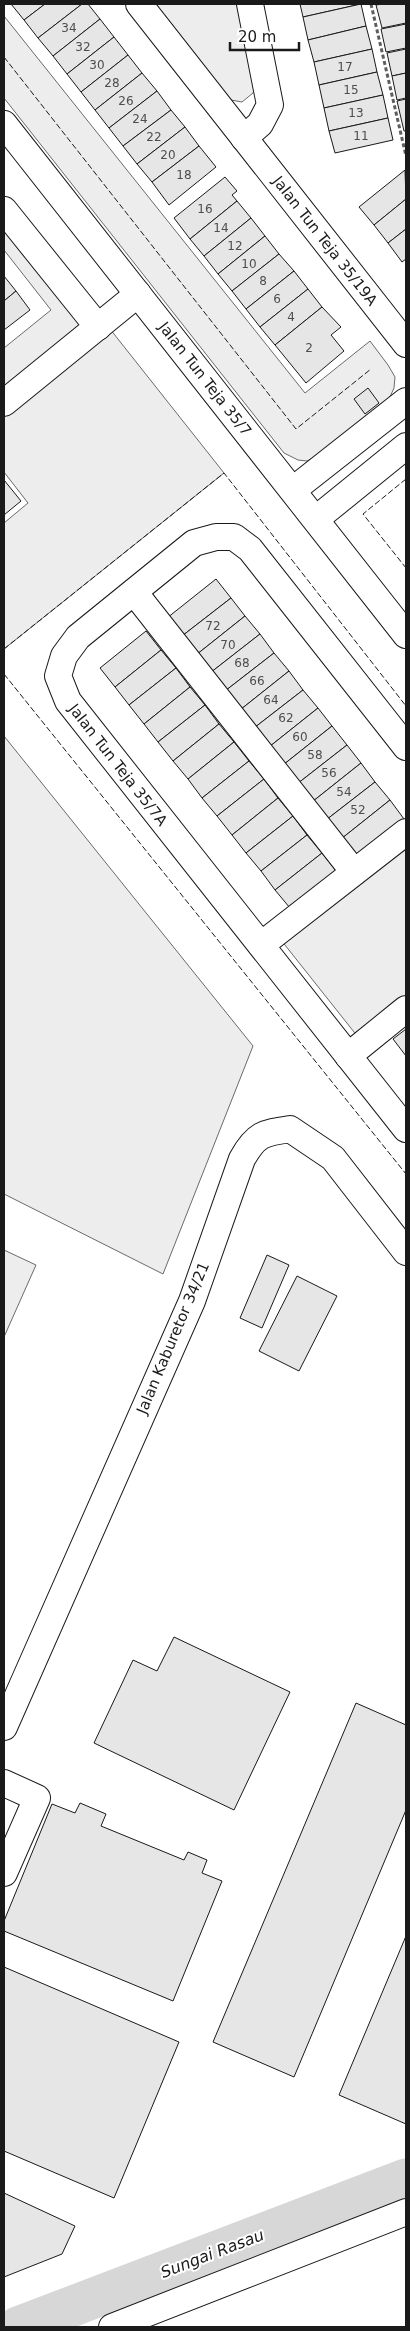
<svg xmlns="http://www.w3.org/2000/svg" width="410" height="2331" viewBox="0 0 410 2331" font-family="'DejaVu Sans',sans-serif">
<rect width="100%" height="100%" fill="#fff"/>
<g fill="#ededed" stroke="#6a6a6a">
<polygon points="156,4 240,4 257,83 253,93 242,102 231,100"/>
<polygon points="4,16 305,393 370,341 388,365 395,377 394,388 389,399 315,457 307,461 298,460 284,453 4,98"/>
<polygon points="4,195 224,473 4,649 4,523 28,503 4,472 4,348 51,310 4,250"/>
<polygon points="4,736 253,1046 163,1274 4,1194"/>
<polygon points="406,842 406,1000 358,1037 281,940"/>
<polygon points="4,1250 36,1265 4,1337"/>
</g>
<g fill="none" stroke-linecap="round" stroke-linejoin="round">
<polyline stroke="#d7d7d7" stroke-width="41" points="18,2327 406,2179"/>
</g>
<g fill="#e6e6e6" stroke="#1a1a1a">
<polygon points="11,4 45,4 24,20"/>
<polygon points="45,4 82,4 38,38 24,20"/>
<polygon points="82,4 88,4 100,19 53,56 38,38"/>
<polygon points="300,4 361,4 303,17"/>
<polygon points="361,4 366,26 308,40 303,17"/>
<polygon points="382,4 406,4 406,23 382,28 376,5"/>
<polygon points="100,19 114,37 67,74 53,56"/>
<polygon points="406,24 406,48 386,52 381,29"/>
<polygon points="366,26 372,49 314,62 308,40"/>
<polygon points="114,37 128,55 81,92 67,74"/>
<polygon points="372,49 377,72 319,85 314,62"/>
<polygon points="406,49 406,73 392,76 387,53"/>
<polygon points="128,55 142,73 95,110 81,92"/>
<polygon points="377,72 383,95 324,108 319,85"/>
<polygon points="142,73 157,91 109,128 95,110"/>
<polygon points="406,73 406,98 397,100 392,76"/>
<polygon points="157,91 171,110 123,146 109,128"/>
<polygon points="383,95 388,118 329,131 324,108"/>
<polygon points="406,99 406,131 404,131 397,101"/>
<polygon points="171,110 185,127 137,164 123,146"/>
<polygon points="388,118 393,140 335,153 329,131"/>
<polygon points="185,127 199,146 152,182 137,164"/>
<polygon points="199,146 216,167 169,205 152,182"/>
<polygon points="405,170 406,199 374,225 359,207"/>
<polygon points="225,177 237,191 232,195 237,201 190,239 174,218"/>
<polygon points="406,199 406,229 388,243 374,225"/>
<polygon points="237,201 251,218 204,256 190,239"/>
<polygon points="251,218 265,236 218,274 204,256"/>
<polygon points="406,229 406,259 402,262 388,243"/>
<polygon points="265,236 279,254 232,291 218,274"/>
<polygon points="279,254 294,271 246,309 232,291"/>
<polygon points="294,271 308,289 260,327 246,309"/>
<polygon points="4,276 16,291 4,301"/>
<polygon points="308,289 322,307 275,345 260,327"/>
<polygon points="16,291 30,310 4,330 4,301"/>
<polygon points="322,307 341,327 331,335 344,351 306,383 275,345"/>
<polygon points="368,388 379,403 365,414 354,399"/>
<polygon points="4,480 21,501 4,515"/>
<polygon points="216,579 231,598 182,636 167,618"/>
<polygon points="231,598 245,616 196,655 182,636"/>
<polygon points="245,616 260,634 210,673 196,655"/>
<polygon points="146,631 161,650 115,687 100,668"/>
<polygon points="260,634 274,653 225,691 210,673"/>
<polygon points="161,650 176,668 129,705 115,687"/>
<polygon points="274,653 289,671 240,710 225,691"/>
<polygon points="176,668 190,687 144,724 129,705"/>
<polygon points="289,671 303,690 254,728 240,710"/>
<polygon points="190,687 205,705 158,742 144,724"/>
<polygon points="303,690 318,708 269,747 254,728"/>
<polygon points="205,705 219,724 173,761 158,742"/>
<polygon points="318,708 332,726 283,765 269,747"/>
<polygon points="219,724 234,742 188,779 173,761"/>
<polygon points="332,726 347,745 297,784 283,765"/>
<polygon points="234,742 249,761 202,798 188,779"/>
<polygon points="347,745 361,763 312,802 297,784"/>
<polygon points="249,761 264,779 217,816 202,798"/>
<polygon points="361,763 375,782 326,820 312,802"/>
<polygon points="264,779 278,798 232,835 217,816"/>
<polygon points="375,782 390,800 341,839 326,820"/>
<polygon points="278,798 293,816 246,853 232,835"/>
<polygon points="390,800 404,819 355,857 341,839"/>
<polygon points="293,816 307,835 261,871 246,853"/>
<polygon points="307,835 322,853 275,890 261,871"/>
<polygon points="322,853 337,872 290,908 275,890"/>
<polygon points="406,1029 406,1056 393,1039"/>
<polygon points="267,1255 289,1265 262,1328 240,1318"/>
<polygon points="297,1276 337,1296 299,1371 259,1351"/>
<polygon points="174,1637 290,1692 234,1810 94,1743 133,1660 157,1671"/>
<polygon points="356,1703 406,1725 406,1810 294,2077 213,2042"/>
<polygon points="80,1803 106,1814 101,1826 184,1860 188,1852 207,1860 202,1873 222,1881 173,2001 4,1931 4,1921 52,1804 75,1813"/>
<polygon points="406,1936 406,2124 339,2095"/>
<polygon points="4,1967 179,2042 114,2198 4,2151"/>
<polygon points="4,2193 75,2226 62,2254 4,2277"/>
</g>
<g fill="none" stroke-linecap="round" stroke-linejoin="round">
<defs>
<g id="minor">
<polyline points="139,4 406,344"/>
<polyline points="4,124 406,635"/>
<polyline points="244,138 260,124 270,105 250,4"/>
<polyline points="4,210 98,327"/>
<polyline points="4,403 138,294"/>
<polyline points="293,490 406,401"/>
<polyline points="316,519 406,446"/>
<polyline points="134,592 354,872"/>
<polyline points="406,747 250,549 234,537 216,537 194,543 78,637 64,656 58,676 68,701 406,1129"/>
<polyline points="261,945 406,832"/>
<polyline points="348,1056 406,1009"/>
<path d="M4 1727 192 1301 242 1159C256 1134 263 1133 290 1129L333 1158 406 1252"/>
<polyline points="4,1783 37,1798 4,1873"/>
<polyline points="112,2327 406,2212"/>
</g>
</defs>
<use href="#minor" stroke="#1a1a1a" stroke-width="28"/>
<polyline stroke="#5f5f5f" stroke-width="3" stroke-dasharray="4 2.5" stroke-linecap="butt" points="371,4 406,156"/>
<use href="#minor" stroke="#fff" stroke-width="26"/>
<g stroke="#1a1a1a" stroke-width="1" stroke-dasharray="6 2.5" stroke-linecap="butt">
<polyline points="4,57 296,429 371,369"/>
<polyline points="406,479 363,514 406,568"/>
<polyline points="4,649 224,473 406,706"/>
<polyline points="4,674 406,1174"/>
</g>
</g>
<g text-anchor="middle" stroke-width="4" stroke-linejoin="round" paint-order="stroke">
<g font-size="12" fill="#4d4d4d">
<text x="69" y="32">34</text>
<text x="83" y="51">32</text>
<text x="97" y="69">30</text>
<text x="345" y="71">17</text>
<text x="112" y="87">28</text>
<text x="351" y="94">15</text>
<text x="126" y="105">26</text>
<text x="356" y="117">13</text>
<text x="140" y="123">24</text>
<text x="361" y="140">11</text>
<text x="154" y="141">22</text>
<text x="168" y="159">20</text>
<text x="184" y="179">18</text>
<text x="205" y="213">16</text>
<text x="221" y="232">14</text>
<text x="235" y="250">12</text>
<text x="249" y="268">10</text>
<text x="263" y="285">8</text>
<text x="277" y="303">6</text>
<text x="291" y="321">4</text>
<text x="309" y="352">2</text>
<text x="213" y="630">72</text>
<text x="228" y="649">70</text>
<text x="242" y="667">68</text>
<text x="257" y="685">66</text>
<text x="271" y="704">64</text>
<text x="286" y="722">62</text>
<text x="300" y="741">60</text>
<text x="315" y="759">58</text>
<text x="329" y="777">56</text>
<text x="344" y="796">54</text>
<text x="358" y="814">52</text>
</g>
<g font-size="15" fill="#1a1a1a" stroke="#fff">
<text transform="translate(325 241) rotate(52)" y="5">Jalan Tun Teja 35/19A</text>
<text transform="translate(205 379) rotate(52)" y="5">Jalan Tun Teja 35/7</text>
<text transform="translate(118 765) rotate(52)" y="5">Jalan Tun Teja 35/7A</text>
<text transform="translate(173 1338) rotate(-67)" y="5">Jalan Kaburetor 34/21</text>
</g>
<g font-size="16" font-style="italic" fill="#1a1a1a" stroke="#fff">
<text transform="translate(212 2253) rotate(-21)" y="6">Sungai Rasau</text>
</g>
</g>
<rect width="410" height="2331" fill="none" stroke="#1a1a1a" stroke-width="10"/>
<path d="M230 42v8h69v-8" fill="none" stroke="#1a1a1a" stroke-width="2.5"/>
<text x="238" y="42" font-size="15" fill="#1a1a1a" stroke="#ffffff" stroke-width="4" paint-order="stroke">20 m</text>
</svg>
